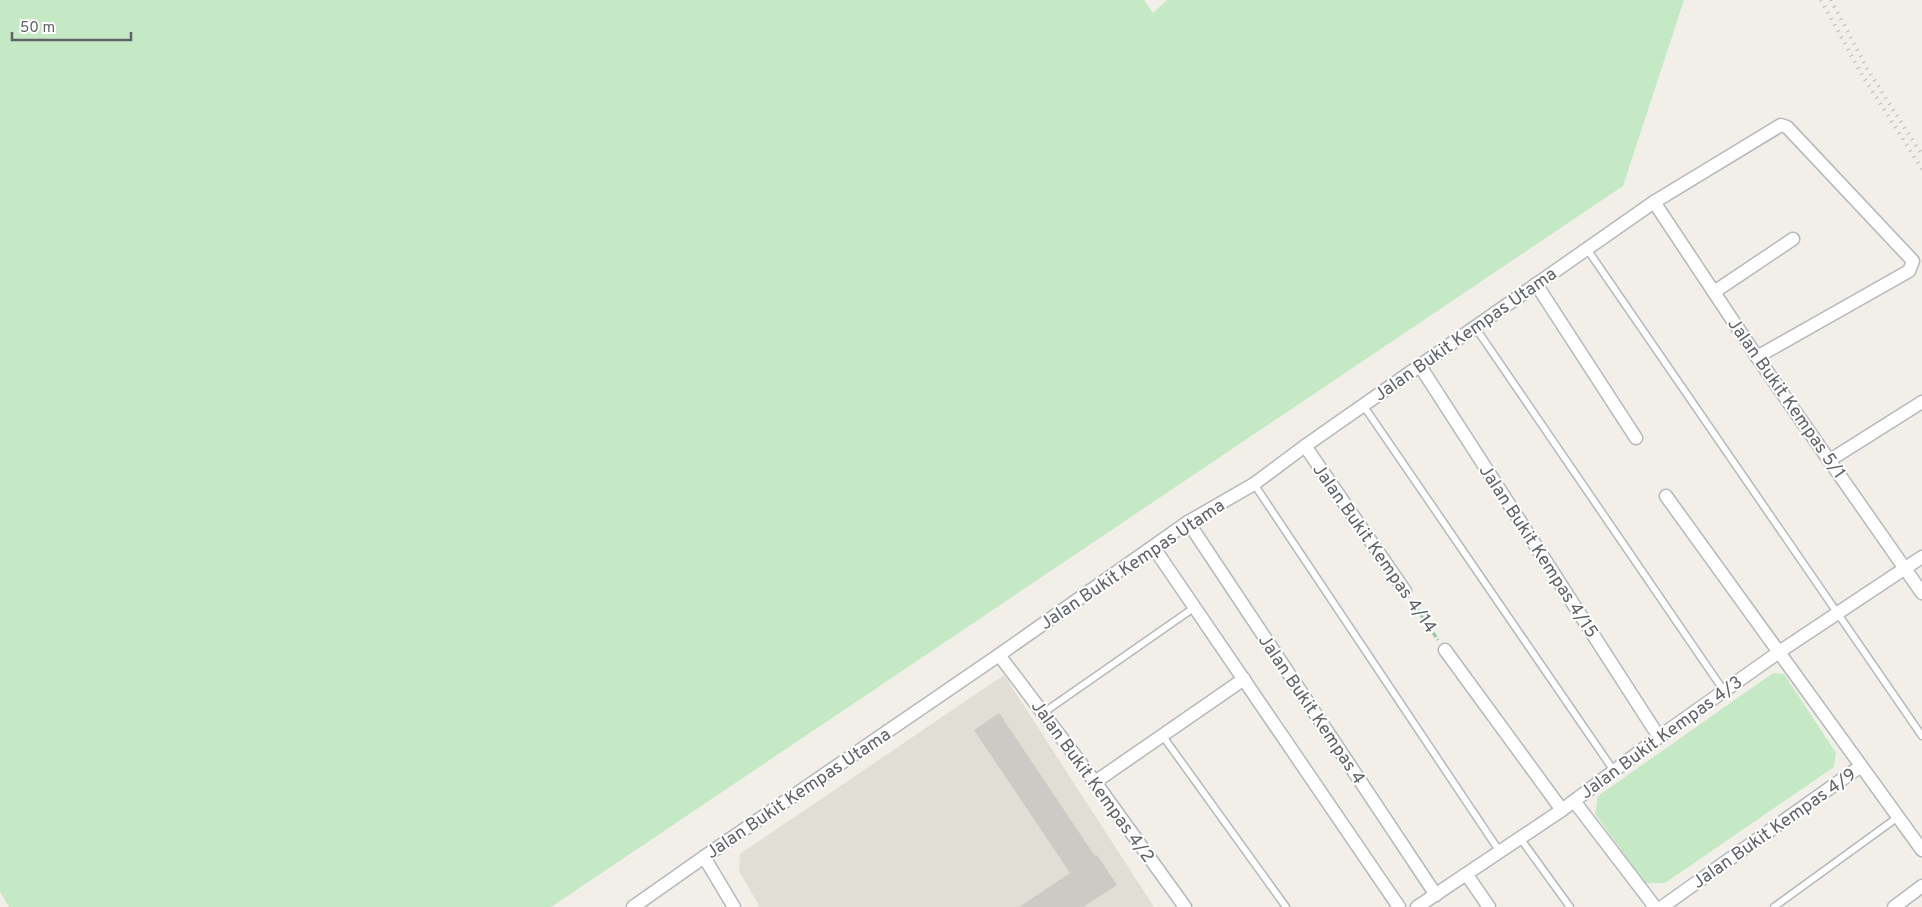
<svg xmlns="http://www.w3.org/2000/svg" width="1922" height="907" viewBox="0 0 1922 907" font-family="Overpass,sans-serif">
<rect width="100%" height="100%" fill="#f1efe8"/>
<polygon fill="#e1ded6" points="1004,675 1154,907 760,907 739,871 740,854"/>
<g fill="#c5e8c5">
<polygon points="0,0 1144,0 1153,13 1167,0 1684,0 1623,186 551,907 9,907 0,892"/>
<polygon points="1773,673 1784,674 1836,753 1834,767 1665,883 1645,883 1595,814 1598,796"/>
</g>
<polygon fill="#cccac5" points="999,713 1095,856 1097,855 1117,885 1083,907 1019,907 1070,873 974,730"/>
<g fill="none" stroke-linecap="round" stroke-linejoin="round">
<defs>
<g id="lane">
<polyline points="1587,249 1922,736"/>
<polyline points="1475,327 1724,691"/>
<polyline points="1363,405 1614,771"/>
<polyline points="1254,484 1500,852"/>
<polyline points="1043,713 1195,607"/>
<polyline points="1162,735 1286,907"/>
<polyline points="1520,838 1570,907"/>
<polyline points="1774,907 1898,817"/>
</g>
<g id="street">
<polyline points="1654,202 1757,357 1922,593"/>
<polyline points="1536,284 1636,438"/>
<polyline points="1714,292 1793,239"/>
<polyline points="1420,366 1659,737"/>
<polyline points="1305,446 1405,591"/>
<polyline points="1830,460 1922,402"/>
<polyline points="1666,496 1922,850"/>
<polyline points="1188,522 1436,895"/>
<polyline points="1154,548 1399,907"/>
<polyline points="1445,650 1562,810"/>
<polyline points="999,655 1095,782 1185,907"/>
<polyline points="1095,782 1244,679"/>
<polyline points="1574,801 1655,907"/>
<polyline points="704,857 734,907"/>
<polyline points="1467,875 1489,907"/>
<polyline points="633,907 704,857 999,655 1188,522 1254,484 1305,446 1654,202 1781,125 1787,127 1913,261 1909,271 1757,357"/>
<polyline points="1417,907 1562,810 1659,737 1779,652 1922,557"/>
<polyline points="1662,907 1861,766"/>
<polyline points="1894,907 1922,886"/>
</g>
</defs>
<use href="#lane" stroke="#b5b8bc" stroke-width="9"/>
<use href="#street" stroke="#b5b8bc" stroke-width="15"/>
<polyline stroke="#9cc7a9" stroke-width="3" stroke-dasharray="5 2.5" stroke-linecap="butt" points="1412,602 1438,640"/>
<use href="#lane" stroke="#fff" stroke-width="6"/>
<use href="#street" stroke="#fff" stroke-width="12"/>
<g stroke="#b6b7b8" stroke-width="4" stroke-dasharray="1 6" stroke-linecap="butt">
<polyline points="1821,0 1862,75 1922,169"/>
<polyline points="1831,0 1868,70 1922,155"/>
</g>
</g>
<g text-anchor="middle" stroke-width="4" stroke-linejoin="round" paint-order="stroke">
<g font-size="18" fill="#5f6368" stroke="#fff">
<text transform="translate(1465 334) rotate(-35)" y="6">Jalan Bukit Kempas Utama</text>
<text transform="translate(1787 398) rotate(55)" y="6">Jalan Bukit Kempas 5/1</text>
<text transform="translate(1375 548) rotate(55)" y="6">Jalan Bukit Kempas 4/14</text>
<text transform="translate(1539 551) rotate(57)" y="6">Jalan Bukit Kempas 4/15</text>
<text transform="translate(1132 564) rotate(-34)" y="6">Jalan Bukit Kempas Utama</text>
<text transform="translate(1312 709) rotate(56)" y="6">Jalan Bukit Kempas 4</text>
<text transform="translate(1661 737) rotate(-36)" y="6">Jalan Bukit Kempas 4/3</text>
<text transform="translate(1093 781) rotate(54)" y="6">Jalan Bukit Kempas 4/2</text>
<text transform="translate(798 793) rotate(-34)" y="6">Jalan Bukit Kempas Utama</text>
<text transform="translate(1774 828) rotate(-35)" y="6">Jalan Bukit Kempas 4/9</text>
</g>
</g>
<path d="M12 32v8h119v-8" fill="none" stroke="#5f6368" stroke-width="2.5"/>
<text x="20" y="32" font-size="15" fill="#5f6368" stroke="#ffffff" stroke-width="4" paint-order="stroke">50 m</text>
</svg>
